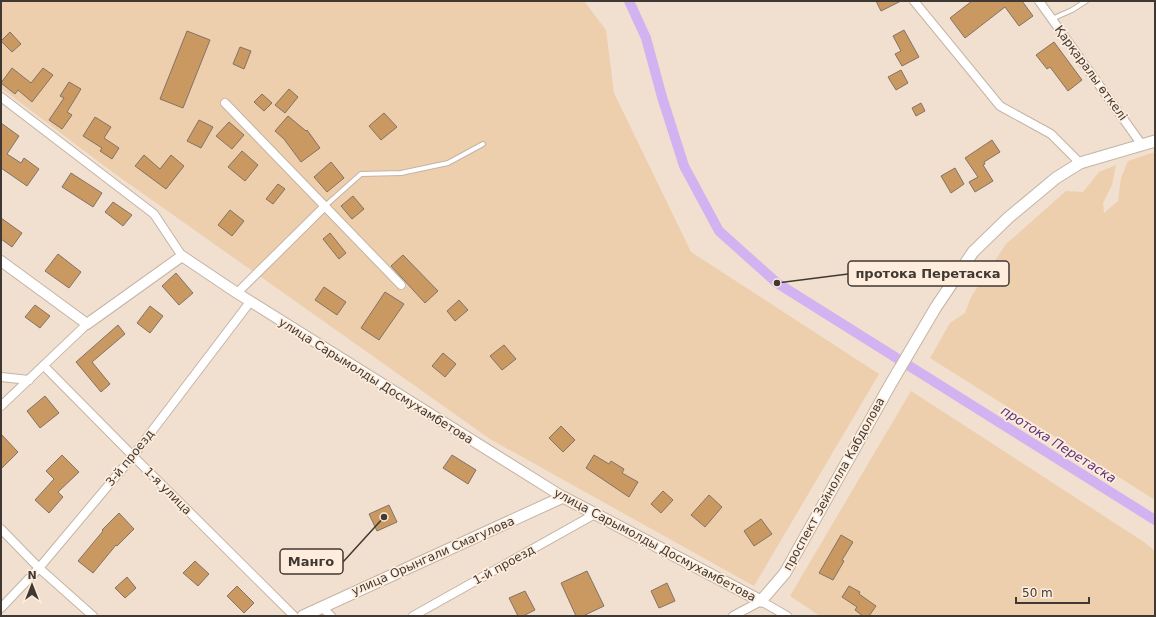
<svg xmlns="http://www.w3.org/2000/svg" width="1156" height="617" viewBox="0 0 1156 617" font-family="'DejaVu Sans',sans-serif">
<rect width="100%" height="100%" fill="#f1e0cf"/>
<g fill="#edcead">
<polygon points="1,1 584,1 606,30 614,93 691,252 879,374 754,586 490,439 111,171 1,88"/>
<polygon points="1155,152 1155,500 930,358 950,323 965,313 971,297 1006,244 1066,191 1083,192 1099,172 1116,165 1112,185 1103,203 1104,213 1118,201 1121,178 1128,161"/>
<polygon points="911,391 1144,542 1155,551 1155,616 820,616 790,596"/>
</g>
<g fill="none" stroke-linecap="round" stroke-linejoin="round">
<polyline stroke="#d2b2f1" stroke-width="10" points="629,1 646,38 662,97 684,166 719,231 777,283 1155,520"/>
</g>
<g fill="#ca9962" stroke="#827364">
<polygon points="876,1 901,1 881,11"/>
<polygon points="972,1 1022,1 1033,16 1019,26 1005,7 965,38 950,18"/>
<polygon points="904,30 919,57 902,66 895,54 901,51 893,36"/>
<polygon points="187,31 210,40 183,108 160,99"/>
<polygon points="10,32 21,44 12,52 1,41"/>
<polygon points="1054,42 1082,80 1068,91 1050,67 1047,69 1036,55"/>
<polygon points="240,47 251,51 244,69 233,64"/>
<polygon points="12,68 31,83 43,68 53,75 32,102 18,90 15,94 1,83"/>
<polygon points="901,70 908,83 896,90 888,77"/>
<polygon points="69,82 81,89 67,112 72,115 62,129 49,120 64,98 60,96"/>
<polygon points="289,89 298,97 285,113 275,105"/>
<polygon points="262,94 272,103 264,111 254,102"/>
<polygon points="921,103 925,111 916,116 912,108"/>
<polygon points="384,113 397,127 381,140 369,126"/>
<polygon points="288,116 306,131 307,130 320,148 301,162 284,139 275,131"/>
<polygon points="95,117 111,127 104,138 119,148 112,159 100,151 102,148 83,136"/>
<polygon points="199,120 213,127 201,148 187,141"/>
<polygon points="229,122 244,135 232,149 216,136"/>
<polygon points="1,123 19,136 7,154 21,163 24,158 39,169 27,186 1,168"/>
<polygon points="992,140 1000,152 984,162 985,164 983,165 993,181 975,192 969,182 978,177 965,158"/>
<polygon points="242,151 258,165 245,181 228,167"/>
<polygon points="144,155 160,169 171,155 184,166 166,189 135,166"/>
<polygon points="331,162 344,178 327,192 314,177"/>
<polygon points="955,168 964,184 951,193 941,176"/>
<polygon points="71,173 102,193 93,207 62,187"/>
<polygon points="278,184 285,189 273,204 266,199"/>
<polygon points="353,196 364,209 352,219 341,206"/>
<polygon points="113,202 132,215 123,226 105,212"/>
<polygon points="230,210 244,221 232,236 218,225"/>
<polygon points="1,218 22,233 12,247 1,239"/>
<polygon points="330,233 346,253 339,259 323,239"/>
<polygon points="58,254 81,272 69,288 45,271"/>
<polygon points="403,255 438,291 425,303 391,266"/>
<polygon points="176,273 193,293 179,305 162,286"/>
<polygon points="324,287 346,302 337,315 315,300"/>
<polygon points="385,292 404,304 379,340 361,328"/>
<polygon points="459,300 468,310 455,321 447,311"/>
<polygon points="35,305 50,316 40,328 25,317"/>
<polygon points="150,306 163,316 150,333 137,323"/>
<polygon points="118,325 125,334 92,362 110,384 101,392 76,362"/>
<polygon points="504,345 516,359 502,370 490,356"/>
<polygon points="443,353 456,364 445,377 432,366"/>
<polygon points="45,396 59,413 40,428 27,411"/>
<polygon points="561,426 575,440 563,452 549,438"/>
<polygon points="1,434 18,452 1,469"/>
<polygon points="62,455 79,472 58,492 63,497 49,513 35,500 54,479 46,471"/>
<polygon points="452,455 476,470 468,484 443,468"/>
<polygon points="594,455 609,464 611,461 624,469 622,473 638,482 629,497 586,468"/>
<polygon points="663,491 673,500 661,513 651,504"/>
<polygon points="709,495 722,507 705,527 691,515"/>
<polygon points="389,505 397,522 377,531 369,514"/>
<polygon points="119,513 134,529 117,546 116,545 93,573 78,561 103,531 102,530"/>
<polygon points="761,519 772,534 754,546 744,531"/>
<polygon points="841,535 853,542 842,560 844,561 833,580 819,573"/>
<polygon points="195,561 209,574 198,586 183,573"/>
<polygon points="587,571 604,606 583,616 576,616 561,583"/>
<polygon points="127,577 136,588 125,598 115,588"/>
<polygon points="667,583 675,601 659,608 651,591"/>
<polygon points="237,586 254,603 244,613 227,596"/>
<polygon points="849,586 860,592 859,594 876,606 869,616 863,616 855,610 857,607 842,597"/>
<polygon points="525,591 535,610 523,616 518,616 509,598"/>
</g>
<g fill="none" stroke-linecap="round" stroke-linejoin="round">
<defs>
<g id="service">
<polyline points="1052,19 1072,10 1086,1"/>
<polyline points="325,206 361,174 401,173 448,163 483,144"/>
</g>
<g id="minor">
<polyline points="914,1 1000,106 1051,134 1080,163"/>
<polyline points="1039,1 1142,145"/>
<polyline points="1,97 154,214 182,256"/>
<polyline points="225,103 401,285"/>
<polyline points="237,293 325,206"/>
<polyline points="44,366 133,456 294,616"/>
<polyline points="1,377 29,380"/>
<polyline points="1,406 87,324"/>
<polyline points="1,529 39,568 93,616"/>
<polyline points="322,607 331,616"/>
<polyline points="1,608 39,568 133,456 250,302"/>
<polyline points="413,616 595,514"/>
<polyline points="733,616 761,601 787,616"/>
</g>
<polyline id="tertiary" points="1,261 87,324 182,256 237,293 563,497"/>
<polyline id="secondary" points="303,616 563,497 761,601 785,573 890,385 936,307 973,252 1008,218 1056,178 1080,163 1155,141"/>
</defs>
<use href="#service" stroke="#c4b4a4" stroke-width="6"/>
<use href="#minor" stroke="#c4b4a4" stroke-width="10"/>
<use href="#tertiary" stroke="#c4b4a4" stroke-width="12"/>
<use href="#secondary" stroke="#c4b4a4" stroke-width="13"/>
<use href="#service" stroke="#fff" stroke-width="4"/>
<use href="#minor" stroke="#fff" stroke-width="8"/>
<use href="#tertiary" stroke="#fff" stroke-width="10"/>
<use href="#secondary" stroke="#fff" stroke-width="11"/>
</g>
<g text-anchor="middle" stroke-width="3.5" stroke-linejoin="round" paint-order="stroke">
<g font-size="12" fill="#403933" stroke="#feeddc">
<text transform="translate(1091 73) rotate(54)" y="4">Қарқаралы өткелі</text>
<text transform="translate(376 381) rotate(32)" y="4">улица Сарымолды Досмухамбетова</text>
<text transform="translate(130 458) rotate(-51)" y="4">3-й проезд</text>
<text transform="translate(834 484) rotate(-61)" y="4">проспект Зейнолла Кабдолова</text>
<text transform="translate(168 491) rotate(45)" y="4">1-я улица</text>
<text transform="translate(655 545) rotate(28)" y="4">улица Сарымолды Досмухамбетова</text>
<text transform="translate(433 556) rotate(-24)" y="4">улица Орынгали Смагулова</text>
<text transform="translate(504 565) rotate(-29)" y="4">1-й проезд</text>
</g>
<g font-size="13" font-style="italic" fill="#5c337d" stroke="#feeddc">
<text transform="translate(1059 444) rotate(32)" y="5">протока Перетаска</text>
</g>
</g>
<path fill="none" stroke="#403933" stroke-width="1.5" d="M777 283L848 274M384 517L343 562"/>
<g fill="#403933" stroke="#feeddc" stroke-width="1.5">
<circle cx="777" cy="283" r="4"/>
<circle cx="384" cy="517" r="4"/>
</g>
<g fill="#feeddc" stroke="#403933" stroke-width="1.5">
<rect x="848" y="261" width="161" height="25" rx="4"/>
<rect x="280" y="549" width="63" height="25" rx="4"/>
</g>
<g font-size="13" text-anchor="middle" font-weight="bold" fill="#403933">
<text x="928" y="278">протока Перетаска</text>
<text x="311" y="566">Манго</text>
</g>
<rect width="1156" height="617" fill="none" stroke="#403933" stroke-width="4"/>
<g transform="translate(32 585)" stroke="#feeddc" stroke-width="3" paint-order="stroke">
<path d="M0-3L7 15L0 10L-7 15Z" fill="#403933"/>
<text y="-6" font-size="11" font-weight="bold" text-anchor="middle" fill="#403933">N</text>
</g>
<path d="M1016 597v6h73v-6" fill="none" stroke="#403933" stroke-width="2"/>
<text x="1022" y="597" font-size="12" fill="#403933" stroke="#feeddc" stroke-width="3" paint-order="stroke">50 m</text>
</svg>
